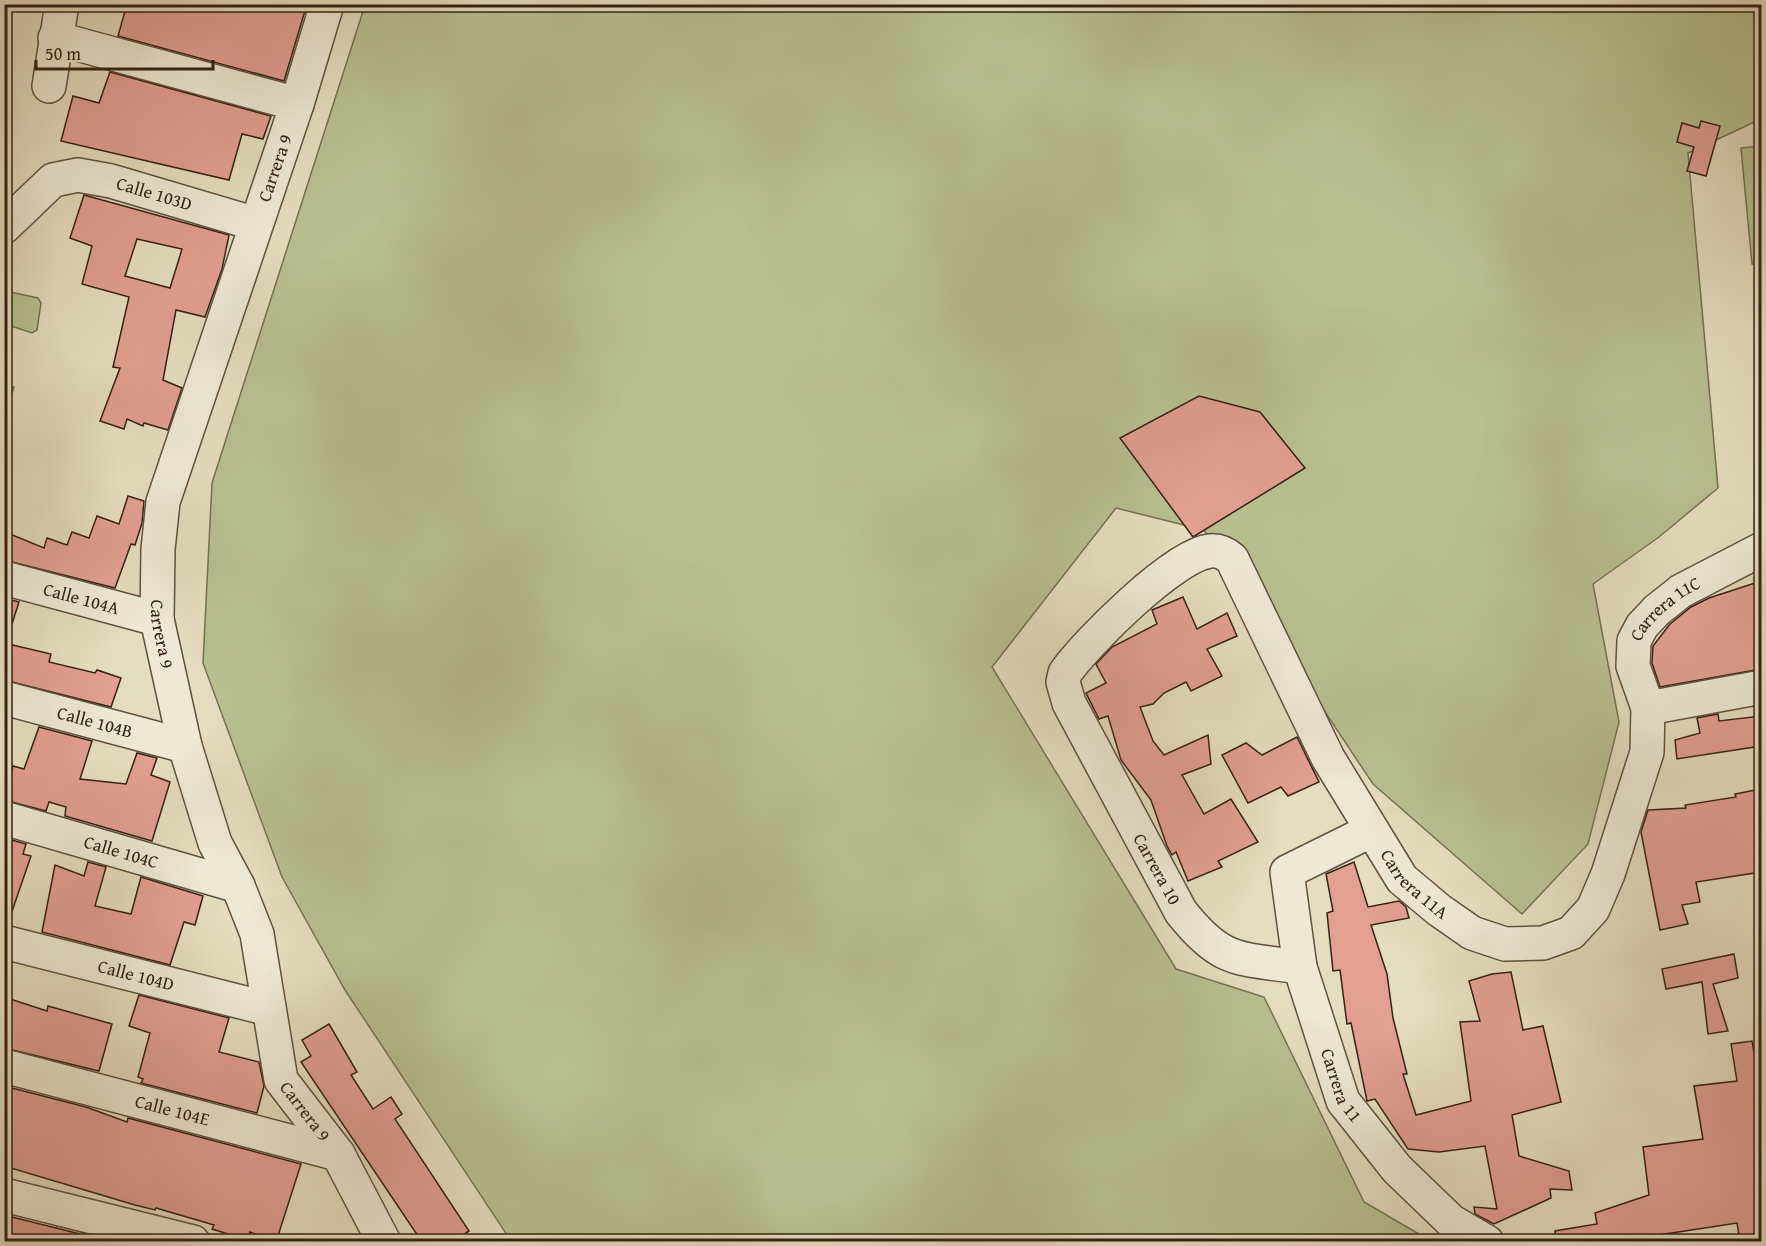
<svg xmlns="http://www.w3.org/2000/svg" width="1766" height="1246" viewBox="0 0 1766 1246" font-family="'Gentium Book Plus',serif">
<rect width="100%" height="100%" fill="#e5ddbf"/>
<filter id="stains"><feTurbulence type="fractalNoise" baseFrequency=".00333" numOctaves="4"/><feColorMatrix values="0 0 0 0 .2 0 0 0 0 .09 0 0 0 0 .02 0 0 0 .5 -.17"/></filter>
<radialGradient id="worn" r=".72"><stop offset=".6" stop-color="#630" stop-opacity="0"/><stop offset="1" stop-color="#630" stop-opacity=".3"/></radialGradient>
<g fill="#b8c090" stroke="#767153" stroke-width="1.5">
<polygon points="365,5 1761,5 1761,119 1688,153 1718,488 1659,537 1593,584 1619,722 1588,844 1522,914 1373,784 1204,530 1116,508 992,667 1176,969 1264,997 1364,1202 1431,1241 511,1241 345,990 282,877 203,663 212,483"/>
<polygon points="1761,146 1761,264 1752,264 1741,148"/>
<polygon points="10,292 38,298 41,303 37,330 32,333 11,326 5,342 5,301"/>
<polygon points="4,384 14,387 6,413 4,413"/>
<polygon points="57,1225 111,1241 52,1242"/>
</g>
<g fill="#e29f92" stroke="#342216" stroke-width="1.5" fill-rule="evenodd">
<polygon points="127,4 307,4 284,81 118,36"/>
<polygon points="110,72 271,116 263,139 242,134 229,180 61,141 73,96 99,103"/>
<polygon points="1701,121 1720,126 1706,176 1687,171 1694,147 1677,142 1682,123 1699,128"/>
<path d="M84 195 229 235 222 269 205 317 176 310 163 380 182 388 168 430 144 423 143 426 127 419 124 429 100 421 120 368 113 367 129 297 82 284 92 246 70 238ZM137 239 182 249 170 288 125 276Z"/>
<polygon points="1199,396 1260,412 1305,468 1193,537 1120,438"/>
<polygon points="128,496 144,501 142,523 135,545 131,544 115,588 4,560 4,547 10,534 44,548 47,538 67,545 72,532 89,538 97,516 119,524"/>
<polygon points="1761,581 1761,669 1660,687 1652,663 1653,646 1670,624 1691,607 1709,598"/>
<polygon points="1183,597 1197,629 1227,613 1237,636 1207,649 1222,676 1191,691 1186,682 1164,693 1153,704 1140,707 1153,741 1164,755 1208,735 1211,764 1182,775 1204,814 1231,799 1258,842 1218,861 1222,867 1188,881 1176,852 1172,855 1167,846 1151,800 1121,760 1108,716 1099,719 1086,693 1106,683 1096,664 1112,647 1157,624 1152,610"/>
<polygon points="4,598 19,602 8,636 4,635"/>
<polygon points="4,643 51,654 49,662 95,673 97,670 121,678 111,707 4,680"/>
<polygon points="1718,714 1719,721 1761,716 1761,746 1677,759 1675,740 1700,733 1697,718"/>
<polygon points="39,727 92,741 80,779 126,784 137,753 157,758 151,775 170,782 152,841 65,816 66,807 49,802 46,811 4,800 13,766 24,769"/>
<polygon points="1297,737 1319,782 1288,796 1281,787 1248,803 1222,755 1246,743 1262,755"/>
<polygon points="1761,789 1761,872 1696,882 1700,902 1682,905 1688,924 1660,930 1641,832 1648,810 1686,808 1685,805 1736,797 1735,794"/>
<polygon points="8,839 26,844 23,854 31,856 8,923 4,922 4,849"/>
<polygon points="88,862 106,867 95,906 131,914 141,877 203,896 195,925 184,922 170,965 42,932 55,865 84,876"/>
<polygon points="1354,862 1368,907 1399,901 1406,907 1409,918 1371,925 1387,974 1393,1018 1407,1074 1403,1074 1416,1115 1471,1101 1460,1022 1480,1021 1469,981 1492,974 1511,972 1523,1030 1543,1026 1561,1102 1512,1115 1519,1156 1569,1171 1572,1190 1550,1189 1551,1198 1494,1224 1475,1214 1474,1207 1497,1209 1485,1146 1439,1152 1408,1149 1375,1099 1367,1101 1351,1023 1347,1024 1340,970 1333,971 1327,913 1333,911 1326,874"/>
<polygon points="1734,954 1738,978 1713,984 1728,1031 1708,1034 1702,982 1666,989 1662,969"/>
<polygon points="139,995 229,1018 219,1052 259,1062 264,1086 257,1113 141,1083 143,1079 138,1077 150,1033 129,1026"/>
<polygon points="4,997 47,1011 48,1006 112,1024 99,1071 4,1048"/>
<polygon points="329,1024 357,1072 351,1075 373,1109 391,1097 402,1114 395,1119 469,1231 452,1242 422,1242 301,1062 311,1056 302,1040"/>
<polygon points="1752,1041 1761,1091 1761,1242 1740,1242 1737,1223 1659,1235 1659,1242 1556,1242 1555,1231 1597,1224 1595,1213 1649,1195 1643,1147 1703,1139 1694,1086 1737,1081 1731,1044"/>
<polygon points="4,1086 86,1107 127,1122 128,1118 301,1164 276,1242 250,1232 247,1240 212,1229 214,1225 156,1208 155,1210 135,1205 4,1166"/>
<polygon points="4,1215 84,1235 83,1242 4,1242"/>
</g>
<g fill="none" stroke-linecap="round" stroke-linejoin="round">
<defs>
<g id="minor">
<path id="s1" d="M327 4 297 104 163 502 158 549 157 619 185 746 215 843 238 886 257 934 281 1080 338 1154 384 1242"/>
<polyline points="55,38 297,104"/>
<polyline points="49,86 62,4"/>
<path id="s2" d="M4 227 53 180 78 175 111 181 256 224"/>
<path id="s3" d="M4 578 157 619"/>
<path id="s4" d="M4 698 185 746"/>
<polyline points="1648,708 1762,687"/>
<path id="s5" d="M4 818 238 886"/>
<path id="s6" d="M1370 831 1287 872 1300 967 1343 1101 1397 1169 1451 1221 1487 1242"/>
<path id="s7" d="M4 942 269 1009"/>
<path id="s8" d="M1300 967C1239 958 1222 964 1181 912L1069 703 1063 682 1065 673C1086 643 1174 555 1210 551 1219 550 1225 553 1232 559L1328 758 1402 879 1439 910 1472 933 1505 944 1543 943 1571 933 1593 909 1608 874 1647 752 1648 708 1633 666 1634 641 1642 626 1657 610 1681 591 1762 549"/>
<path id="s9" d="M4 1066 338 1154"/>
<polyline points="4,1195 193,1242"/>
</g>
</defs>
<use href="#minor" stroke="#605140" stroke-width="36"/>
<use href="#minor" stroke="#eee9d5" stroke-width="33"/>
</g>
<g text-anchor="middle" stroke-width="4.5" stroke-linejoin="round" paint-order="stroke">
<g font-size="18" fill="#342216" stroke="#eee9d5">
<text transform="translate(275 168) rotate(-71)" y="6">Carrera 9</text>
<text dy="6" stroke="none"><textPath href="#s2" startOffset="172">Calle 103D</textPath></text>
<text dy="6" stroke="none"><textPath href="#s3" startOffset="80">Calle 104A</textPath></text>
<text dy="6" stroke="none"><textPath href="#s8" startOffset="1533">Carrera 11C</textPath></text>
<text dy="6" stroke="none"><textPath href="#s1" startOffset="657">Carrera 9</textPath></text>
<text dy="6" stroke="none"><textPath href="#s4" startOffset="94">Calle 104B</textPath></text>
<text dy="6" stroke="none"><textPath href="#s5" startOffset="122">Calle 104C</textPath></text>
<text transform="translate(1157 869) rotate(61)" y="6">Carrera 10</text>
<text dy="6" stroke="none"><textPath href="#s8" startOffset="996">Carrera 11A</textPath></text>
<text dy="6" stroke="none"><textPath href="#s7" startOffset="136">Calle 104D</textPath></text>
<text dy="6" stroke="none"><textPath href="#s6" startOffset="314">Carrera 11</textPath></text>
<text dy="6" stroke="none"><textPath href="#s9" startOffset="174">Calle 104E</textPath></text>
<text dy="6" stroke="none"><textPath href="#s1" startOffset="1161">Carrera 9</textPath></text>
</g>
</g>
<rect width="1766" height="1246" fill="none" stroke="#e5ddbf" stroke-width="24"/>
<rect x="6" y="6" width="1754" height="1234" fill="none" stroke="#342216" stroke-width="3"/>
<rect x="12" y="12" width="1742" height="1222" fill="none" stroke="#342216" stroke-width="1.5"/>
<path d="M36 60v9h177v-9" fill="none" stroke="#342216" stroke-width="3"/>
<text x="45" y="60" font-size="18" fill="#342216" stroke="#eee9d5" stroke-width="4.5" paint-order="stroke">50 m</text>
<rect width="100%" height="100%" filter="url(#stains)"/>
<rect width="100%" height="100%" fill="url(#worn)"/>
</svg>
